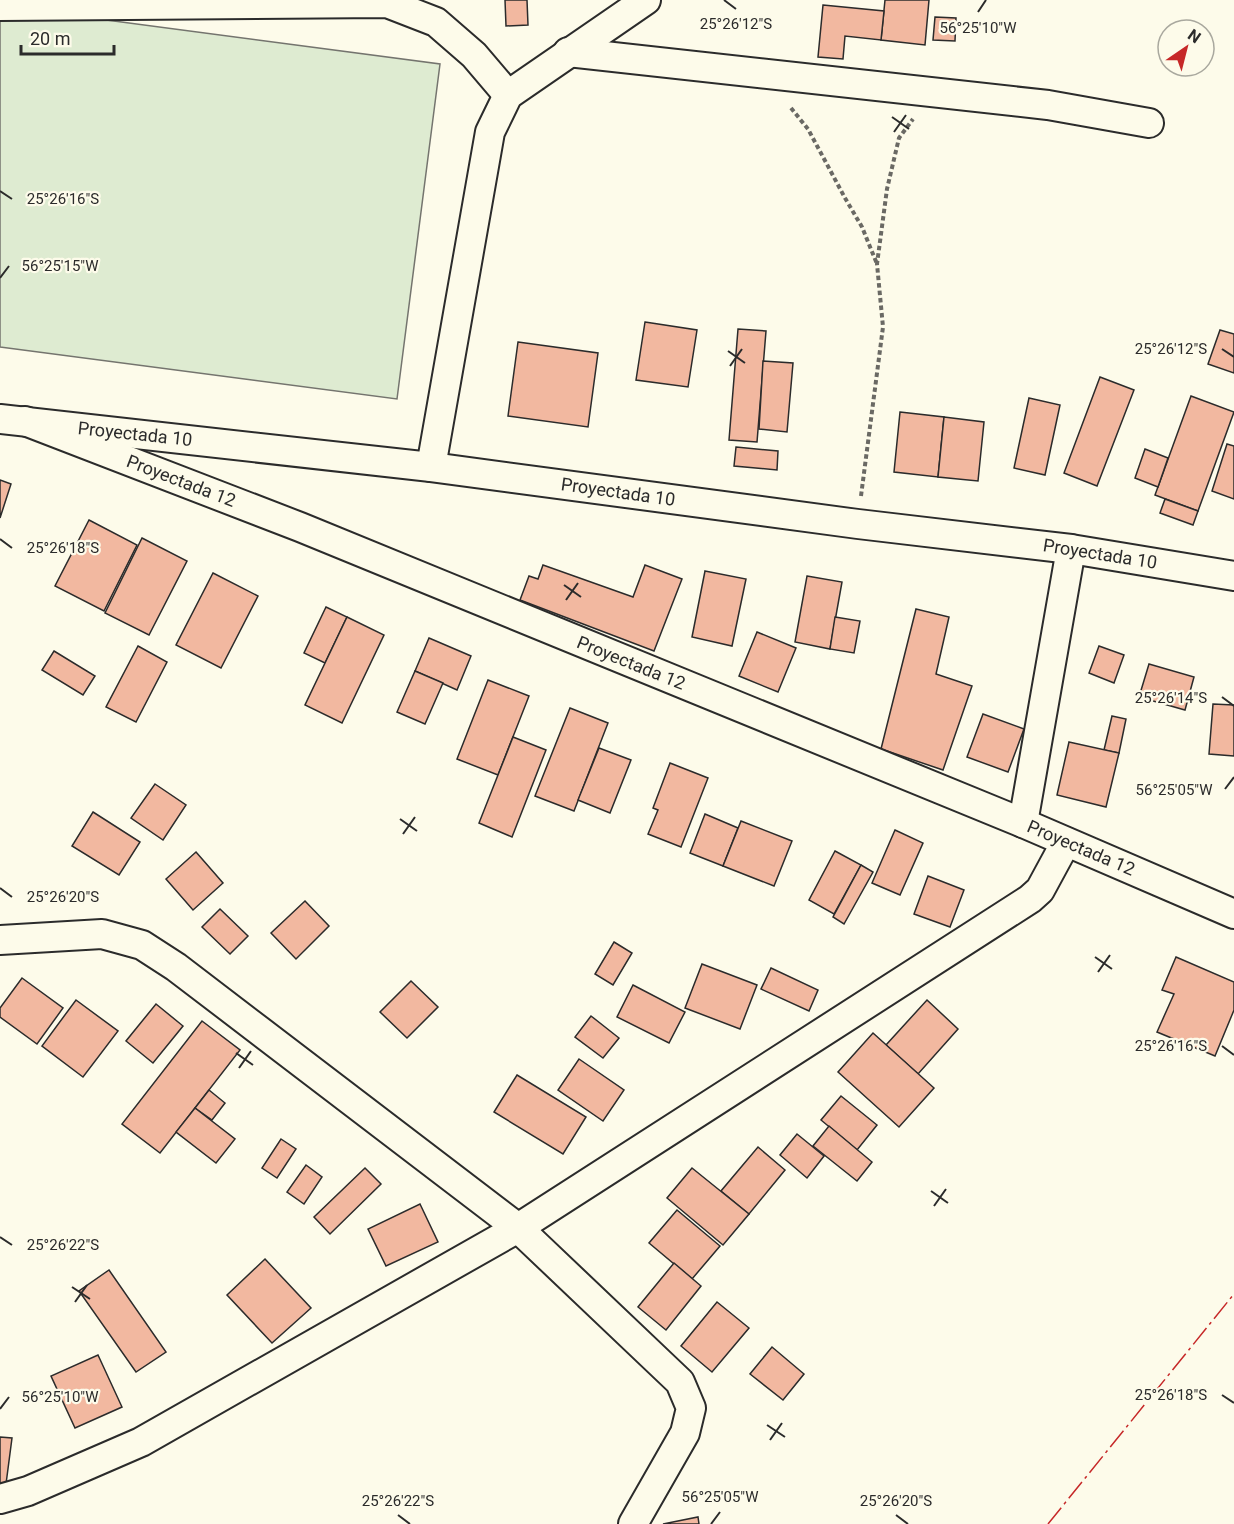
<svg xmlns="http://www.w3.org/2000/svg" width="1234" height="1524" viewBox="0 0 1234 1524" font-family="Roboto,sans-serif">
<rect width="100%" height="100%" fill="#fdfbea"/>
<polygon fill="#deebd1" stroke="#74746e" stroke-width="1.5" points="0,6 440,64 397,399 0,347"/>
<g fill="#f2b8a0" stroke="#2b2b2b" stroke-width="1.5">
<polygon points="505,0 527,0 528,25 506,26"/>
<polygon points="885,0 929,0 925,45 881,40"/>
<polygon points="823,5 884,11 881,40 845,36 843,59 818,57"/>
<polygon points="935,17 956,18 955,41 933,40"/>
<polygon points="645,322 697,330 688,387 636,380"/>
<polygon points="738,329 766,331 757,442 729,440"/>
<polygon points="1220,330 1234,334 1234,373 1208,364"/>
<polygon points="518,342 598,353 588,427 508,416"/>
<polygon points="763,361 793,363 787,432 759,429"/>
<polygon points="1100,377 1134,390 1097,486 1064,473"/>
<polygon points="1191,396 1234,412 1198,511 1155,495"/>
<polygon points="1029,398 1060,405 1045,475 1014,468"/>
<polygon points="900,412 944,417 938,477 894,472"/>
<polygon points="944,417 984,422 978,481 938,477"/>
<polygon points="1227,444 1234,446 1234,499 1212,491"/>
<polygon points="736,447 778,451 777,470 734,466"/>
<polygon points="1145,449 1168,458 1158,487 1135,478"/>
<polygon points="0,480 11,484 0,518"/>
<polygon points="1165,499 1198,511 1193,525 1160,513"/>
<polygon points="89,520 137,545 104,611 55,586"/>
<polygon points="142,538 187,561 149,635 105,613"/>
<polygon points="543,565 633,597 645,565 682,579 654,651 520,600 529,576 538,579"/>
<polygon points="705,571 746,579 732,646 692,637"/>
<polygon points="213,573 258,596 221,668 176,645"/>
<polygon points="807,576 842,582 830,649 795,642"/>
<polygon points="326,607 347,617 325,663 304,653"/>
<polygon points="916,609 949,617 936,674 972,686 943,770 881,749"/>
<polygon points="347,617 384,635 342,723 305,705"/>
<polygon points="835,617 860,621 854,653 830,649"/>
<polygon points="757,632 796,648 778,692 739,676"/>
<polygon points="429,638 471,656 457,690 415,671"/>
<polygon points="138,646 167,662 136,722 106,707"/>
<polygon points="1099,646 1124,655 1114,683 1089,673"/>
<polygon points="54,651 95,676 83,695 42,670"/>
<polygon points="1149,664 1194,677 1185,710 1139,697"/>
<polygon points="415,671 443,683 425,724 397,712"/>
<polygon points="488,680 529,696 498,775 457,759"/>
<polygon points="1213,704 1234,705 1234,756 1209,754"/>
<polygon points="570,708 608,723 574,811 535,796"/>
<polygon points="983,714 1024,729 1008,772 967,757"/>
<polygon points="1112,716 1126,719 1119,753 1104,750"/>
<polygon points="513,737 546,750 512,837 479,823"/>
<polygon points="1069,742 1119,753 1106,807 1057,795"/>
<polygon points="599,748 631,760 610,813 578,800"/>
<polygon points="670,763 708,778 681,847 648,834 658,810 653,808"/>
<polygon points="155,784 186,805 163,840 131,818"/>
<polygon points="93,812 140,842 119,875 72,846"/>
<polygon points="705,814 738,828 723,866 690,853"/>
<polygon points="741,821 792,841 774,886 723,866"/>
<polygon points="895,830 923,843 900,895 872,883"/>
<polygon points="835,851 861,865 834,914 809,900"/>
<polygon points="196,852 223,883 193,910 166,879"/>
<polygon points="861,865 873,872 844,924 833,917"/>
<polygon points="928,876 964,890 950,927 914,914"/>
<polygon points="305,901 329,926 296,959 271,933"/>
<polygon points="220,909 248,936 230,954 202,927"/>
<polygon points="614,942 632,953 613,985 595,974"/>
<polygon points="1176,957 1234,982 1234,1010 1215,1056 1157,1032 1174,994 1162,990"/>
<polygon points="702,964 757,985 740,1029 685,1008"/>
<polygon points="771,968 818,990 809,1011 761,989"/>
<polygon points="22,978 63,1008 37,1044 0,1017 0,1008"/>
<polygon points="411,981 438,1007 407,1038 380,1012"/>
<polygon points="633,985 685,1012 669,1043 617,1017"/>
<polygon points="76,1000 118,1031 83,1077 42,1046"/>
<polygon points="927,1000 958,1029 918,1074 886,1045"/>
<polygon points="156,1004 183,1026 153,1063 126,1041"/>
<polygon points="591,1016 619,1038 603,1058 575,1037"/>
<polygon points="202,1021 240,1050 160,1153 122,1124"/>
<polygon points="873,1033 934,1088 899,1127 838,1072"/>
<polygon points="579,1059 624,1090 603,1121 558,1090"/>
<polygon points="517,1075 586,1117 563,1154 494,1112"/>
<polygon points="209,1090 225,1103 212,1120 195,1108"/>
<polygon points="841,1096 877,1125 857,1150 821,1120"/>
<polygon points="195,1108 235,1139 216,1163 176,1132"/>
<polygon points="829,1126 872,1162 857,1181 813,1146"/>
<polygon points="797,1134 824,1156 807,1178 780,1155"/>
<polygon points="281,1139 296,1149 277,1178 262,1168"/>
<polygon points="758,1147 785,1170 749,1214 721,1191"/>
<polygon points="306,1165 322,1177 304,1204 287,1192"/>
<polygon points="365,1168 381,1184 330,1234 314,1217"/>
<polygon points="692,1168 749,1214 723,1245 667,1198"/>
<polygon points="420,1204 438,1242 386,1266 368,1229"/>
<polygon points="677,1210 720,1246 692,1279 649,1243"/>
<polygon points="265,1259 311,1308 272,1343 227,1295"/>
<polygon points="674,1263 701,1286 666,1330 638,1307"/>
<polygon points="109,1270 166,1352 136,1372 79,1291"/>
<polygon points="717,1302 749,1328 712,1372 681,1346"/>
<polygon points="772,1347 804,1374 783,1400 750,1374"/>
<polygon points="98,1355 122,1407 75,1428 51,1376"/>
<polygon points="0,1437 12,1438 6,1484 0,1483"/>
<polygon points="698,1517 699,1524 663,1524"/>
</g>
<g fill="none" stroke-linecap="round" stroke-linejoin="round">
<defs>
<g id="street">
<polyline points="0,6 387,3 436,22 474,55 508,95"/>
<polyline points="568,52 1048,105 1149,123"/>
<polyline points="0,419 431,467 858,524 1071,549 1234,576"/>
<polyline points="25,421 300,527 1023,823 1234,914"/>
<polyline points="431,467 490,132 508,95 646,0"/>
<polyline points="1023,823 1071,549"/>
<polyline points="0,940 102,934 142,945 176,967 518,1228 680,1382 691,1408 685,1433 633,1524"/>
<polyline points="0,1499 28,1491 141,1442 518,1228 1030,899 1040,890 1066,842"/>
</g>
</defs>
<use href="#street" stroke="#2b2b2b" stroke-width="32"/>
<g stroke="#6a6964" stroke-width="4" stroke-dasharray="4.5 3" stroke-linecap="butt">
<polyline points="791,108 808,129 845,198 862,227 877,264"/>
<polyline points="861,496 883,327 877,264 887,189 899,138 913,119"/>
</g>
<use href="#street" stroke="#fdfbea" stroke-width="28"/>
<polyline stroke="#c62828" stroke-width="1.5" stroke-dasharray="21 4.5 3 4.5" stroke-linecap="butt" points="1048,1524 1234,1294"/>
</g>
<path fill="none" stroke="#2b2b2b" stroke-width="2" d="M724 0 736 9M978 12 986 0M892 117 909 129M894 132 906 115M0 191 12 199M0 278 9 266M1222 349 1234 357M728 351 745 363M730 366 742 349M0 539 12 548M564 585 581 597M566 600 578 583M1222 697 1234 706M1225 789 1234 777M400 819 417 831M403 834 415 817M0 888 12 897M1095 957 1112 969M1098 972 1110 955M1222 1046 1234 1055M236 1053 253 1065M239 1068 251 1051M931 1191 948 1203M934 1206 946 1189M0 1237 12 1245M72 1287 90 1299M75 1302 87 1285M1222 1395 1234 1403M0 1409 9 1397M767 1425 785 1437M770 1440 782 1423M398 1515 410 1524M896 1515 908 1524M711 1524 720 1512"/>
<g text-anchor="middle" stroke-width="4.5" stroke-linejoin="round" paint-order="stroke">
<g font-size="18" fill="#2b2b2b" stroke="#fdfbea">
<text transform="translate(135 434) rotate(6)" y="6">Proyectada 10</text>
<text transform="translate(181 481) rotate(21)" y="6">Proyectada 12</text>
<text transform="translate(618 492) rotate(8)" y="6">Proyectada 10</text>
<text transform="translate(1100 554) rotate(9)" y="6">Proyectada 10</text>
<text transform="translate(631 663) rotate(22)" y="6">Proyectada 12</text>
<text transform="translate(1081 848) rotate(23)" y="6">Proyectada 12</text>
</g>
</g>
<g font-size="15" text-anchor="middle" fill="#2b2b2b" stroke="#fdfbea" stroke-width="4.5" stroke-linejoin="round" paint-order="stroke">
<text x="736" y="29">25°26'12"S</text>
<text x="978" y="33">56°25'10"W</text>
<text x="63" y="204">25°26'16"S</text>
<text x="60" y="271">56°25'15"W</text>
<text x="1171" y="354">25°26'12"S</text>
<text x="63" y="553">25°26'18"S</text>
<text x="1171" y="703">25°26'14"S</text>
<text x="1174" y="795">56°25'05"W</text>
<text x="63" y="902">25°26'20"S</text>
<text x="1171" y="1051">25°26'16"S</text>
<text x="63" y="1250">25°26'22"S</text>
<text x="1171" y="1400">25°26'18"S</text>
<text x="60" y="1402">56°25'10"W</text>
<text x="720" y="1502">56°25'05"W</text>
<text x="398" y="1506">25°26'22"S</text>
<text x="896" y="1506">25°26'20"S</text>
</g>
<g transform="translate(1186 48) rotate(35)"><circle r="28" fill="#fdfbea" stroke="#a9a89e" stroke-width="1.5"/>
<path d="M0-4.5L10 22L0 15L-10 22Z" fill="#c62828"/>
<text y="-9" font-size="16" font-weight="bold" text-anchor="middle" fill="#2b2b2b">N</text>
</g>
<path d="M21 45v9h93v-9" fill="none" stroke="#2b2b2b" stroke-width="3"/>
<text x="30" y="45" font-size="18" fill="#2b2b2b" stroke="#fdfbea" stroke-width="4.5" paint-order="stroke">20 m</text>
</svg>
